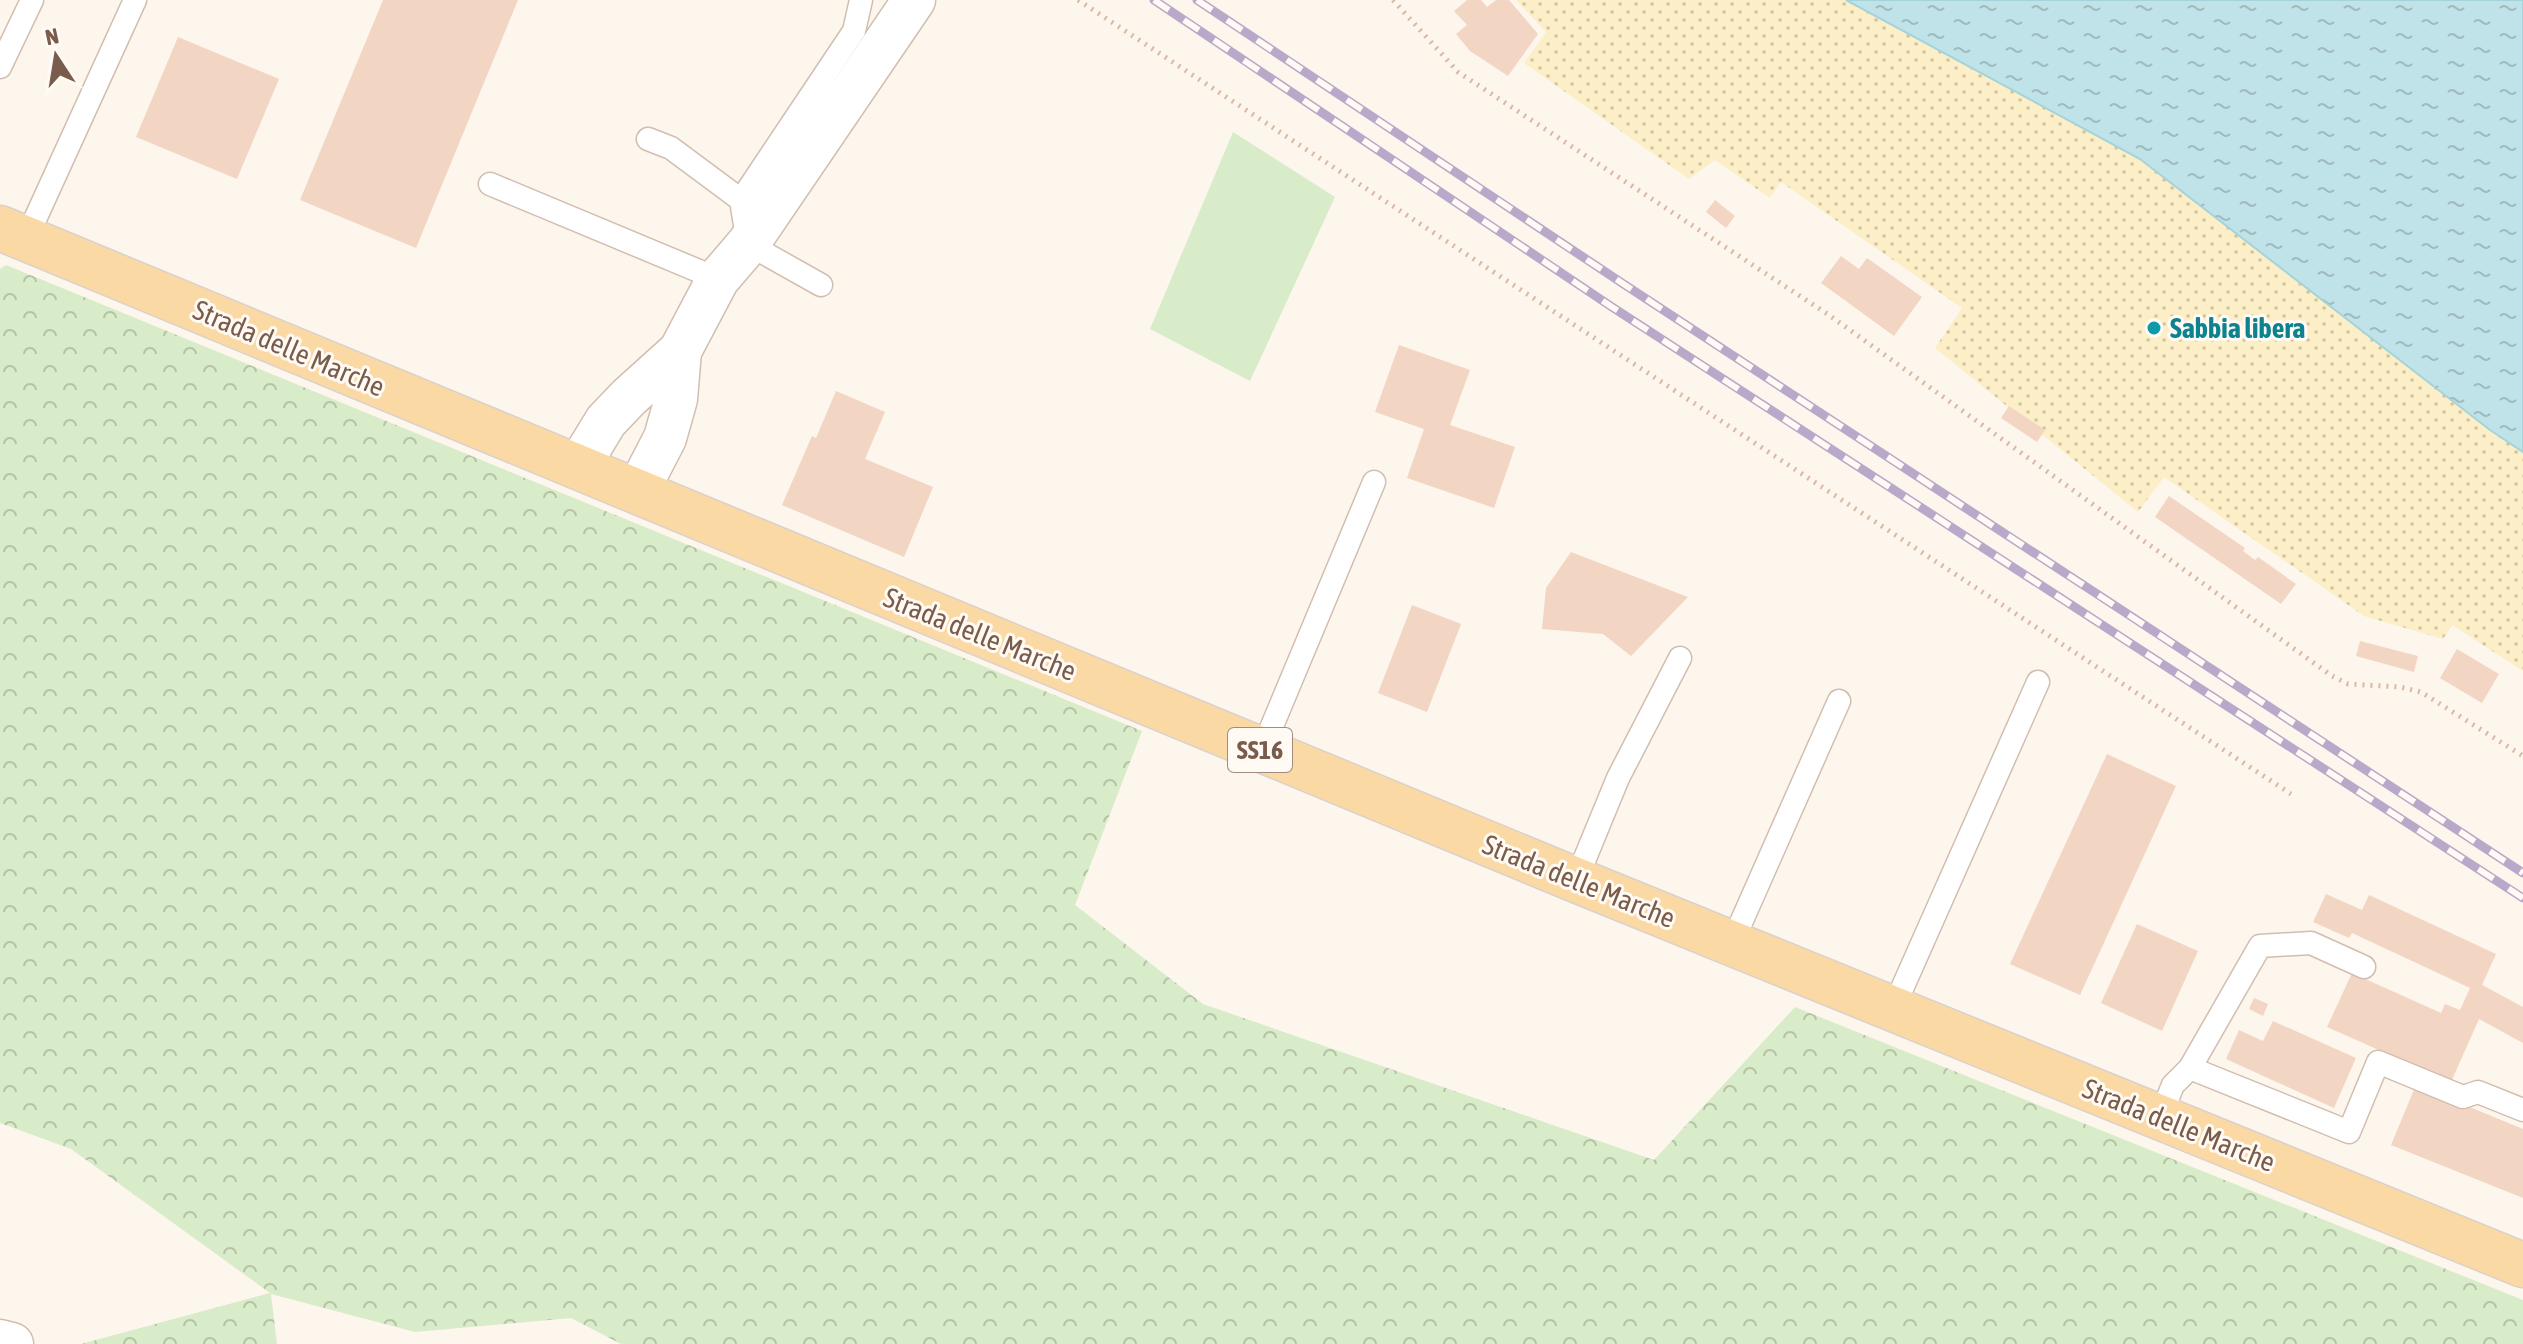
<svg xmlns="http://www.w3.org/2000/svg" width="2523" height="1344" viewBox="0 0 2523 1344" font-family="'Asap Condensed',sans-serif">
<defs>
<pattern id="forest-crowns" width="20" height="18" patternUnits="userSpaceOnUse" patternTransform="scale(2)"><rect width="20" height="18" fill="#d8ecc9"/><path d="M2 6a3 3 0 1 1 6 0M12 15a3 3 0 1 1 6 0" fill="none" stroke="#b4c2a5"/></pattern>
<pattern id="sand-dots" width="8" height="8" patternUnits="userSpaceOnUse" patternTransform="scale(2)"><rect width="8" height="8" fill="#fcefc7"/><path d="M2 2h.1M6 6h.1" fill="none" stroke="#d1c5a4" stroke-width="1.8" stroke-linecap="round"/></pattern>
<pattern id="water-ripples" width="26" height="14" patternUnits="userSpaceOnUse" patternTransform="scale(2)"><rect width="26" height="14" fill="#bfe3e8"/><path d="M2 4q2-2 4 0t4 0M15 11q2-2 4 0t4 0" fill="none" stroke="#a0bbbe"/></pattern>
</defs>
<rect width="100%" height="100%" fill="#fdf6ec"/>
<polygon fill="url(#forest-crowns)" points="6,265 1142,731 1075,905 1203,1004 1654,1160 1795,1007 2523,1300 2523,1344 621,1344 571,1318 415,1332 271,1294 277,1344 81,1344 270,1293 71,1149 0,1123 0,269"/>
<polygon fill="url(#sand-dots)" points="1516,0 1846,0 2140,159 2490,430 2523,452 2523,671 2452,625 2443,639 2364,616 2164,477 2138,512 1935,348 1962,308 1781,182 1770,198 1715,160 1689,179 1524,63 1546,32"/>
<polygon fill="#d8ecc9" points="1233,132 1335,197 1250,381 1150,329"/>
<polygon fill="url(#water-ripples)" stroke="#a5d3da" stroke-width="2" points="1846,0 2523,0 2523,452 2490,430 2140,159"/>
<g fill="#f3d5c3">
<polygon points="383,0 518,0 416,248 300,200"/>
<polygon points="1467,0 1481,0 1487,7 1496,0 1509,0 1538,34 1508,76 1470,51 1456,34 1467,25 1454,11"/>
<polygon points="178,37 279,79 237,179 136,137"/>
<polygon points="1715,200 1735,216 1726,228 1706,212"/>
<polygon points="1841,256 1859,269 1867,258 1922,297 1894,336 1821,283"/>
<polygon points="1399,345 1470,370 1450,425 1515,447 1494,508 1407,478 1424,429 1375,412"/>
<polygon points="836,391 885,412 865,459 933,487 904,557 782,505 812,436 816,438"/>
<polygon points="2009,406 2045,430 2037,442 2001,418"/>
<polygon points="2169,496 2245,548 2243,551 2255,560 2258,557 2296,584 2281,604 2155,517"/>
<polygon points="1571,552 1688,597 1631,656 1603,634 1542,629 1546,588"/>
<polygon points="1412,605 1461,624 1427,712 1378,693"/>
<polygon points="2360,641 2418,656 2414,672 2356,656"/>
<polygon points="2457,649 2499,674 2482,703 2440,678"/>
<polygon points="2107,754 2176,786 2080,995 2010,964"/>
<polygon points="2326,894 2362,910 2369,895 2496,954 2482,985 2523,1007 2523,1043 2479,1019 2451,1082 2327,1027 2352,973 2441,1013 2445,1004 2460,1010 2470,988 2352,933 2349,938 2313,922"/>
<polygon points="2137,924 2198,951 2162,1031 2101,1003"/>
<polygon points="2254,998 2268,1004 2263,1016 2249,1009"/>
<polygon points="2273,1021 2356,1058 2334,1108 2226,1059 2239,1030 2263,1041"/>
<polygon points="2416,1085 2523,1129 2523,1198 2391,1145"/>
</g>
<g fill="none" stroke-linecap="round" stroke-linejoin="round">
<defs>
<g id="lane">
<polyline points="0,67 32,0"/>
<polyline points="648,139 671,148 741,200 748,244 821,285"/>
<polyline points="490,184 718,279"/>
<polyline points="741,200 854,31 861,0"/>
<polyline points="26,239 135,0"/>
<polyline points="1262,750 1374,482"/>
<polyline points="1576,880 1618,778 1680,658"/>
<polyline points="1732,943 1839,701"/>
<polyline points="1893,1009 2038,682"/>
<polyline points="2190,1068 2260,946 2311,943 2364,967"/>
<polyline points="2160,1117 2173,1085 2190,1068 2349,1132 2378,1062 2463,1097 2478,1092 2523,1110"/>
</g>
<g id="street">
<polyline points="578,467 606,421 629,397 680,351 718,279 748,244 914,0"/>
<polyline points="637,492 665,438 676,399 680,351"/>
<polyline points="0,1341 12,1344"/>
</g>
<polyline id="primary" points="0,228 1576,880 2523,1265"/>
</defs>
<use href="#lane" stroke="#d1beb0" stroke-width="25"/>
<use href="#street" stroke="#d1beb0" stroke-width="45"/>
<use href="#primary" stroke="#dad1cd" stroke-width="47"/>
<g stroke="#d9b8a5" stroke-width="5" stroke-dasharray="2 6" stroke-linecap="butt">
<polyline points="1078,0 2291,794"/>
<polyline points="1393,0 1458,72 1829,315 2332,676 2348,684 2400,687 2421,692 2523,756"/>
</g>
<use href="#lane" stroke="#fff" stroke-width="22"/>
<use href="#street" stroke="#fff" stroke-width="42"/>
<use href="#primary" stroke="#fbd9a5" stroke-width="44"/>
<defs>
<g id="rail">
<polyline points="1154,0 1612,307 2523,898"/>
<polyline points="1197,0 1622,283 2523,873"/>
</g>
</defs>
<use href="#rail" stroke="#b9a8c9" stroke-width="9"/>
<use href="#rail" stroke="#fffaf3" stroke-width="6" stroke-dasharray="18" stroke-linecap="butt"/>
</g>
<circle fill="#0f9aa8" stroke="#fffaf3" stroke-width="3" cx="2154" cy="328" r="8"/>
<g text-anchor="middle" stroke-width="6" stroke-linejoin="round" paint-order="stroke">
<rect fill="#fffaf3" stroke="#a28b7f" stroke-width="2" x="1228" y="728" width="64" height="44" rx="6"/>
<g font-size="26" font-weight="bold" fill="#7a5c4d">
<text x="1260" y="759">SS16</text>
</g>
<g font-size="28" font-weight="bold" fill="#0d838f" stroke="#fffaf3" text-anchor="start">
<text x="2170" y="338">Sabbia libera</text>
</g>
<g font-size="28" fill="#7a5c4d" stroke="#fffaf3">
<text transform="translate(289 348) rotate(23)" y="10">Strada delle Marche</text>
<text transform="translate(980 634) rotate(22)" y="10">Strada delle Marche</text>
<text transform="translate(1579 881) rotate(22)" y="10">Strada delle Marche</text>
<text transform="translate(2179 1125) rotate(22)" y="10">Strada delle Marche</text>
</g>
</g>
<g transform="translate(56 56) rotate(348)" stroke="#fffaf3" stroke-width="6" paint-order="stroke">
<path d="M0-6L14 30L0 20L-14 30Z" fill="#7a5c4d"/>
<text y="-12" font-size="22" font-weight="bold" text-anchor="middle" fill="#7a5c4d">N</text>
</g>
</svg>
